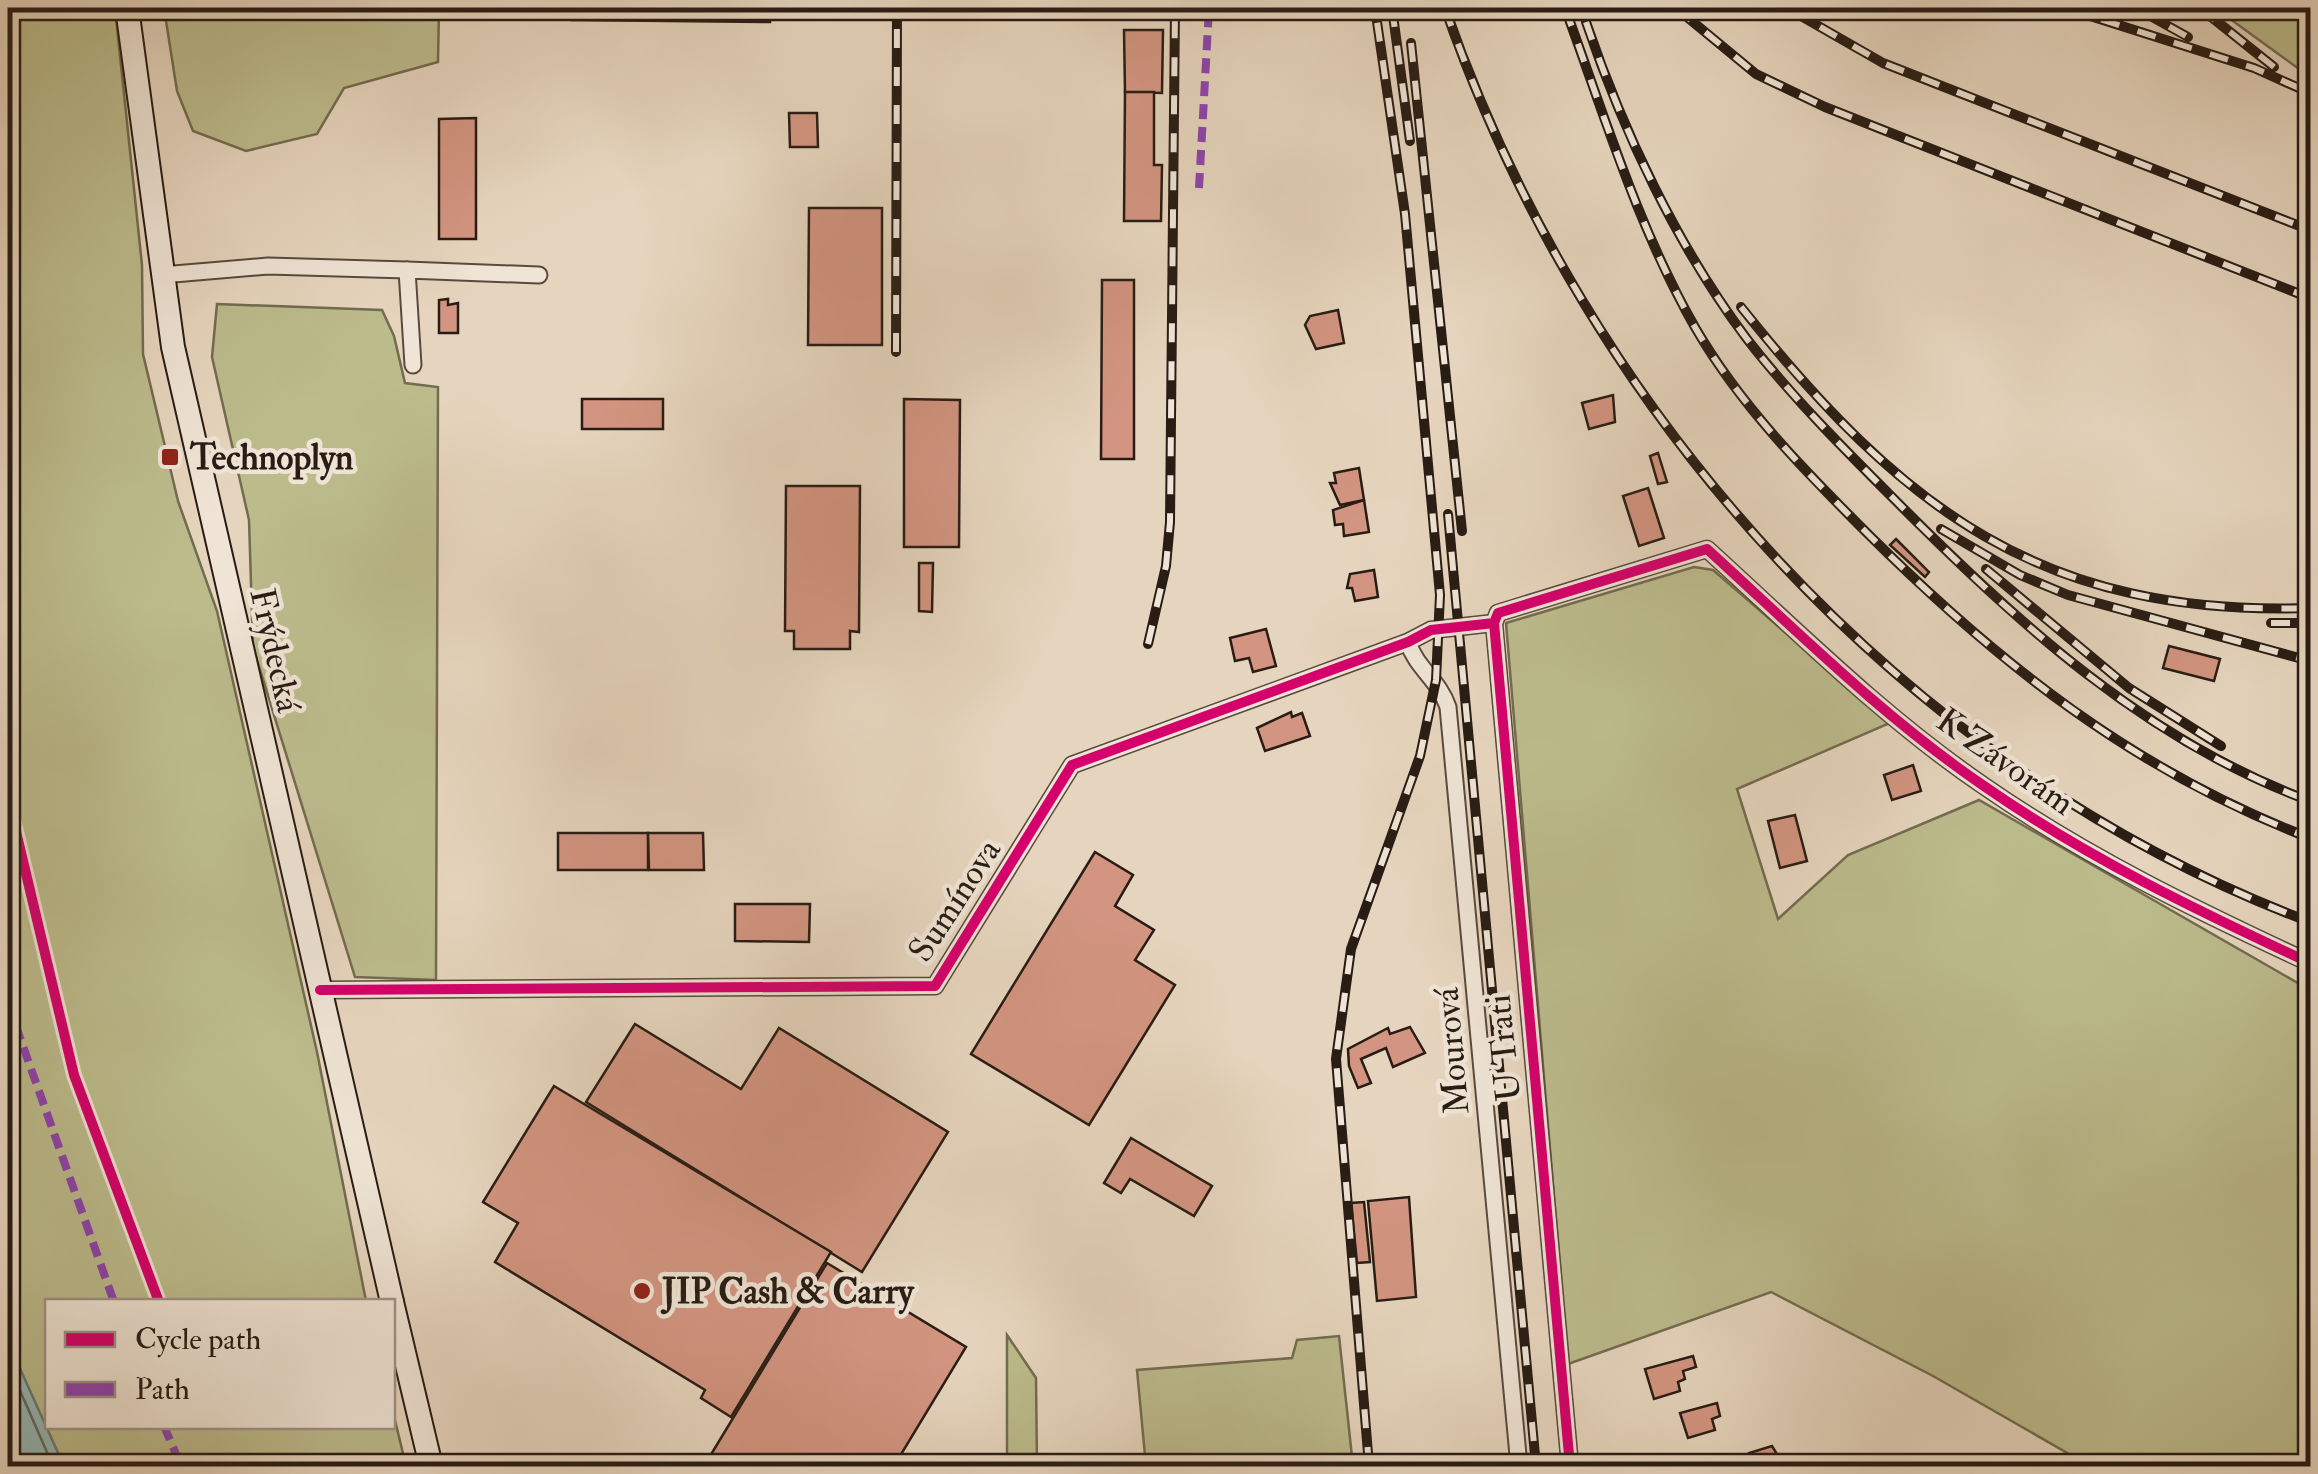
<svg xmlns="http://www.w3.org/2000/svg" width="2318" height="1474" viewBox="0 0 2318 1474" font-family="'IM FELL Double Pica',serif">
<rect width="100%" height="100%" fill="#e6d5be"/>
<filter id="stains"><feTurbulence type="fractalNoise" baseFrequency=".002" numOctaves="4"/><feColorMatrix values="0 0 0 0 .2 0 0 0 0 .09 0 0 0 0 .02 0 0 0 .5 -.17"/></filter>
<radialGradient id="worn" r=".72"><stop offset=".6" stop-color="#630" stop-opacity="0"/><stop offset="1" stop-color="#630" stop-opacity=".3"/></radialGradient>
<g fill="#bcbb8c" stroke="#726c50" stroke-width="2.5">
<polygon points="8,8 115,8 142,265 143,354 178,501 217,611 317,1052 366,1301 48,1302 48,1426 392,1426 393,1412 406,1466 60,1466 8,1354"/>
<polygon points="164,8 439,8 438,62 344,88 317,134 246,151 193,131 177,91"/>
<polygon points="2215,8 2310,8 2310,77"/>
<polygon points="217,304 382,310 394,336 405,383 438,387 436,980 355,977 253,647 249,520 212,357"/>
<polygon points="1694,567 1713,570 1890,723 1737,789 1778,919 1848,855 1979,800 2310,990 2310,1466 2090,1466 1933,1376 1771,1292 1568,1364 1506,623"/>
<polygon points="1007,1335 1036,1378 1037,1466 1007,1466"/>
<polygon points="1339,1336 1353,1466 1146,1466 1137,1370 1292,1358 1297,1340"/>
</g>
<polygon fill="#96b8b5" stroke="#6a7a75" stroke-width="2.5" points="8,1342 64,1466 8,1466"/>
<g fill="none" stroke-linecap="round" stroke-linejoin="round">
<polyline stroke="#5f6a64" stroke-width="2.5" points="8,1363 53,1466"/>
</g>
<g fill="#d39581" stroke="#281c14" stroke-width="2.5">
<polygon points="572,8 769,8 770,22 572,20"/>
<polygon points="1124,30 1163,30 1162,93 1125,92"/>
<polygon points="1125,92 1154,92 1154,165 1162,165 1161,221 1124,221"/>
<polygon points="789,113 817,113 818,147 790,147"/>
<polygon points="476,118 476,239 439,239 439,119"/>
<polygon points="809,208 882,208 882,345 808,345"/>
<polygon points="1102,280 1134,280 1134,459 1101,459"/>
<polygon points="448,299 448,305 458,303 458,333 439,333 439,300"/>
<polygon points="1338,310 1344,343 1316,349 1305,325 1310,316"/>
<polygon points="1613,395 1615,422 1589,429 1582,403"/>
<rect x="582" y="399" width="81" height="30"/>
<polygon points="904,399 960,400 959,547 904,547"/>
<polygon points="1658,453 1667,482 1658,484 1650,456"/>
<polygon points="1359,468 1364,500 1340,505 1330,483 1336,483 1334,473"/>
<polygon points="786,486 860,486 859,632 850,631 850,649 794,649 794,631 785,631"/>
<polygon points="1648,488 1664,538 1639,546 1623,496"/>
<polygon points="1364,500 1369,532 1344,536 1343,524 1335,525 1333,510"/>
<polygon points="1896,539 1929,572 1925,577 1890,545"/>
<polygon points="919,563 933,563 932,612 919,611"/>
<polygon points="1374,570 1378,597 1355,601 1352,588 1347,588 1350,574"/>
<polygon points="1266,629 1276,666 1253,672 1249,658 1235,661 1230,638"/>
<polygon points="2169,646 2220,659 2214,681 2163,668"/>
<polygon points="1291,712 1292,717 1302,713 1310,736 1265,751 1257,728"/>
<polygon points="1913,765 1921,791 1892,800 1884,775"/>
<polygon points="1795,815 1807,861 1780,868 1768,821"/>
<rect x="558" y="833" width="90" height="37"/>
<polygon points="648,833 703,833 704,870 649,870"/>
<polygon points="1095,852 1133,875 1115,906 1154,930 1135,960 1175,985 1089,1125 971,1054"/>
<polygon points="735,904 810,904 809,942 735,941"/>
<polygon points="635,1024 741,1089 779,1028 948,1132 862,1272 586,1102"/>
<polygon points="1410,1027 1425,1053 1393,1067 1386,1048 1361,1059 1371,1083 1358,1088 1349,1066 1348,1049 1388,1028 1390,1034"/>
<polygon points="554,1086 831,1252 731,1417 701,1398 705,1390 495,1262 518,1223 483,1202"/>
<polygon points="1131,1138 1212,1186 1194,1216 1130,1179 1121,1193 1104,1183"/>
<polygon points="1409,1197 1416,1297 1377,1301 1368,1201"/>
<polygon points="1364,1202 1370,1262 1357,1263 1351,1203"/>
<polygon points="827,1263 966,1347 894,1466 704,1466"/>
<polygon points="1693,1356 1696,1367 1683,1371 1685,1379 1678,1382 1680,1391 1654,1399 1645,1369"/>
<polygon points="1717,1403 1720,1416 1712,1419 1715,1430 1688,1438 1680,1413"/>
<polygon points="1772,1446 1783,1464 1753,1466 1749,1453"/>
</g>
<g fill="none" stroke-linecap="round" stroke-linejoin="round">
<defs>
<g id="minor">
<polyline points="162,275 268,266 407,270"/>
<polyline points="413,365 407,270 539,275"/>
<polyline points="1494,623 1570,1466"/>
<path d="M1408 642C1416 668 1439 680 1448 707L1519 1466"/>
<path d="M320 990 935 986 1072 765 1408 642 1431 630 1494 623 1498 613 1707 549C1796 630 1884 718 1984 786 2086 857 2198 911 2310 963"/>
</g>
<g id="secondary">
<polyline points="127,8 173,347 392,1302"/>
<polyline points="392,1302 431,1466"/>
</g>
</defs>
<use href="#minor" stroke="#584a3e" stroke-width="19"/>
<use href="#secondary" stroke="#281c14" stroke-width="26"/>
<use href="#minor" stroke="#efe4d5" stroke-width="15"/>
<use href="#secondary" stroke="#efe4d5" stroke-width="22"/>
<defs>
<g id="rail">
<polyline points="1392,8 1410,141"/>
<path d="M1445 8C1586 414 1903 769 2310 922"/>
<path d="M1565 8C1605 117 1638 228 1696 329 1741 406 1803 469 1866 532 1998 663 2134 771 2310 838"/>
<polyline points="1676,8 1756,74 1825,107 2310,298"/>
<polyline points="1787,8 1883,63 2310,230"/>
<polyline points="2065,8 2254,68 2310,93"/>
<polyline points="2136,8 2188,37"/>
<polyline points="2200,8 2274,67"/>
<path d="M1586 22C1623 131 1677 246 1747 339 1792 397 1844 449 1896 501 2017 623 2147 741 2310 801"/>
<polyline points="1411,43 1462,531"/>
<path d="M1741 307C1902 509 2042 617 2310 608"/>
<polyline points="896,352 897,8"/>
<polyline points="1448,514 1536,1466"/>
<polyline points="1941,529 2020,575 2068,595 2310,661"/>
<polyline points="1986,569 2129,688 2221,746"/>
<polyline points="2271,623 2310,623"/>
<polyline points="1148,644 1166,566 1170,522 1175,8"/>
<polyline points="1369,1466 1336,1059 1351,949 1420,756 1436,680 1440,595 1405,214 1375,8"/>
</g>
</defs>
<use href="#rail" stroke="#281c14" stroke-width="10"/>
<use href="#rail" stroke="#efe4d5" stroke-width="6" stroke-dasharray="19" stroke-linecap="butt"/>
<g stroke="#8e44ad" stroke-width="8" stroke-dasharray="15 8" stroke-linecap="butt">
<polyline points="1199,188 1209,8"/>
<polyline points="8,1004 114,1302"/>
<polyline points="164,1426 181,1466"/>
</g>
<defs>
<g id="cycleway">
<polyline points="1494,623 1570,1466"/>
<polyline points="8,798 74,1075 159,1302"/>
<path d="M320 990 935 986 1072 765 1408 642 1431 630 1494 623 1498 613 1707 549C1796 630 1884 718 1984 786 2086 857 2198 911 2310 963"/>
</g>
</defs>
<use href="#cycleway" stroke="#efe4d5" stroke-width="16"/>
<use href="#cycleway" stroke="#d6006c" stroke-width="10"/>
</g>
<g fill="#8f2418" stroke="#efe4d5" stroke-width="4">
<rect x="160" y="447" width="20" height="20" rx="5"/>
<circle cx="642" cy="1291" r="10"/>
</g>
<g text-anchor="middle" stroke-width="9" stroke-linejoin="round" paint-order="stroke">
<g font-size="35" font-weight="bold" fill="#281c14" stroke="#efe4d5" text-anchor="start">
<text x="190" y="469">Technoplyn</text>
<text x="662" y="1303">JIP Cash &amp; Carry</text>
</g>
<g font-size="35" fill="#281c14" stroke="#efe4d5">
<text transform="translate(276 650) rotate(77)" y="12">Frýdecká</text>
<text transform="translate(2006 761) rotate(35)" y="12">K Závorám</text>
<text transform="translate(954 900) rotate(-57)" y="12">Sumínova</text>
<text transform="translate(1503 1048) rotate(-96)" y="12">U Trati</text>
<text transform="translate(1451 1051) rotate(-95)" y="12">Mourová</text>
</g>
</g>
<rect width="2318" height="1474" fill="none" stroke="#e6d5be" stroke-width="40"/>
<rect x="10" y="10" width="2298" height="1454" fill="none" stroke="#281c14" stroke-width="5"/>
<rect x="20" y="20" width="2278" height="1434" fill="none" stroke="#281c14" stroke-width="2.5"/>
<rect x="45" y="1299" width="350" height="130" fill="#efe4d5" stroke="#9f9488" stroke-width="2.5"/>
<rect x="65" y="1332" width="50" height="15" fill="#d6006c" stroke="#9f9488" stroke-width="2.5"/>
<text x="135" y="1349" font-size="30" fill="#281c14">Cycle path</text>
<rect x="65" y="1382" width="50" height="15" fill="#8e44ad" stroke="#9f9488" stroke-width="2.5"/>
<text x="135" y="1399" font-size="30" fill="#281c14">Path</text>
<rect width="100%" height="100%" filter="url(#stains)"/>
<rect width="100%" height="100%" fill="url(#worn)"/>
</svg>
